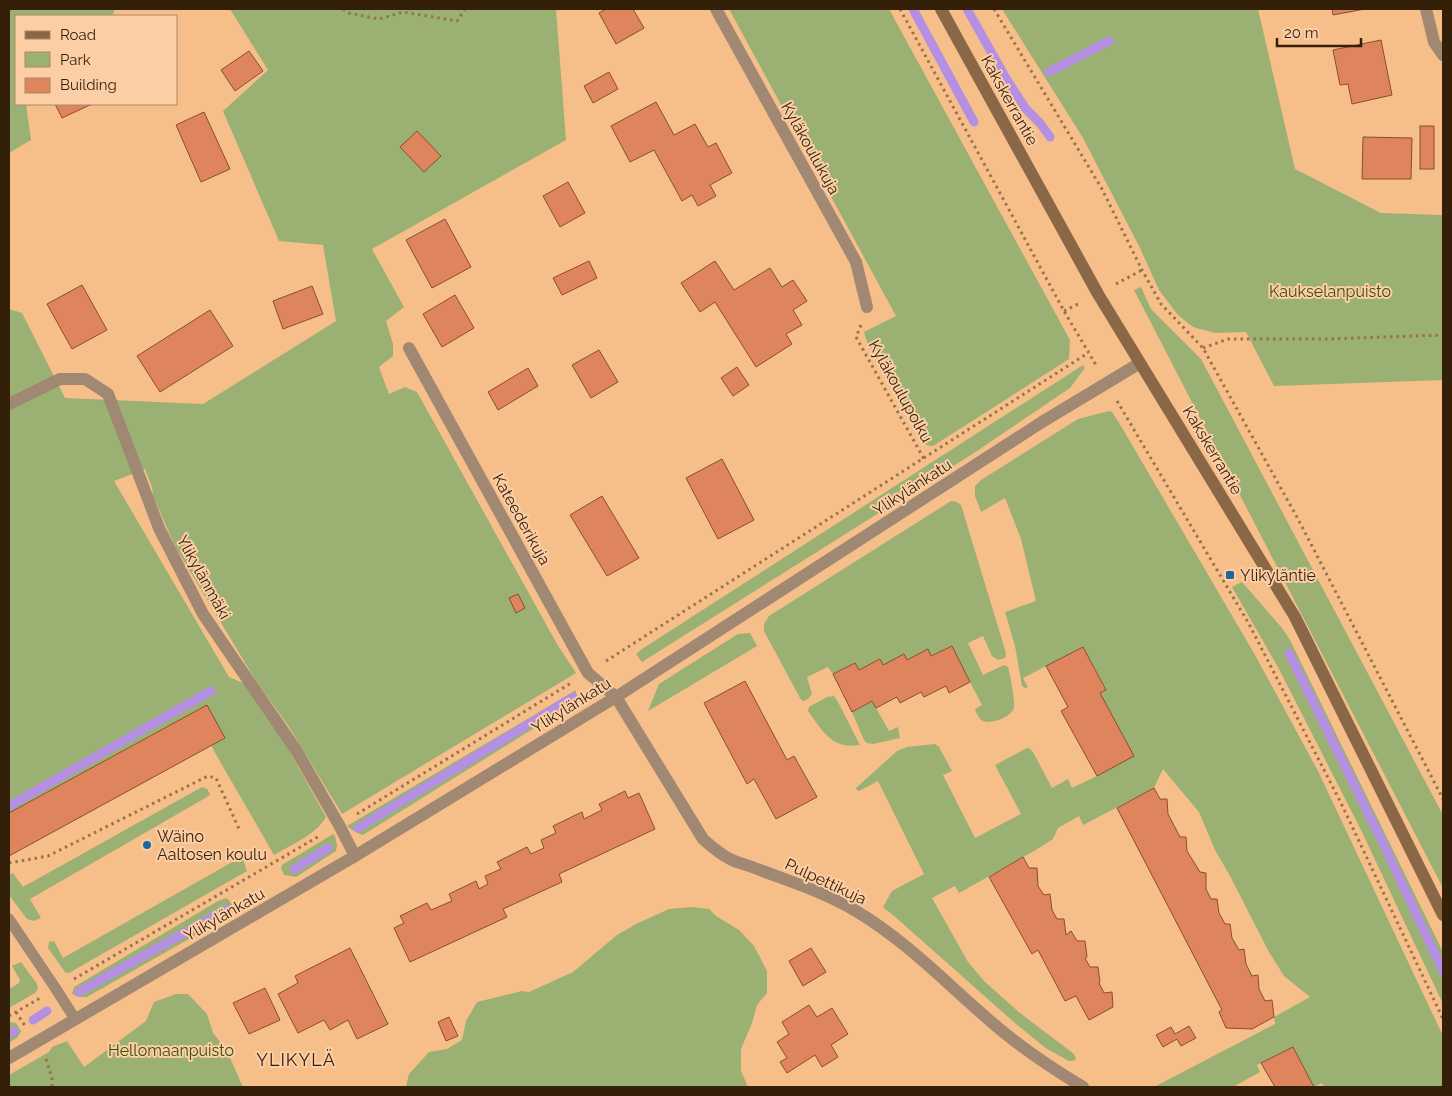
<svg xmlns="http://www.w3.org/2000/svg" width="1452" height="1096" viewBox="0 0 1452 1096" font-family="Raleway,sans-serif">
<rect width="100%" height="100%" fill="#f6bf8a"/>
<g fill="#9bb073">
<polygon points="9,9 115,9 112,16 16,16 16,104 26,104 31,140 9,153"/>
<path d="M230 9H556L566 140 372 249 404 307 386 321 393 344V356L379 367 389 394 405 387 417 392 557 644 576 673 342 814 289 727 256 681 176 548 153 496 152 487 145 469 114 481 229 677 243 683 279 732 326 817C316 835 292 844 274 855L218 758 211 745 223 738 207 705 9 813V309L22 313 65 398 203 404 336 321 323 245 279 241 223 111 268 70Z"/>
<polygon points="729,9 889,9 1070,340 1069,359 933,446 926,445 867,342 864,332 896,316"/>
<polygon points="1002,9 1258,9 1295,169 1381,213 1443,215 1443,380 1274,386 1246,332 1215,333 1193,327 1178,315 1159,290 1140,248 1083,138"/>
<polygon points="1141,287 1151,309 1201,359 1443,815 1443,888 1134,290"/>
<polygon points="1083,365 1085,368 1070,388 974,453 642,662 636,654 642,649"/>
<polygon points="1109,411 1112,412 1121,426 1255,655 1318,771 1443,1036 1443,1087 1324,1087 1322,1083 1314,1087 1293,1047 1257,1065 1260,1072 1233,1087 1154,1087 1275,1024 1274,1017 1310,997 1284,976 1269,952 1230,876 1215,850 1199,812 1163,769 1154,788 1083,825 1079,816 1058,828 1053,839 1034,851 959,893 955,886 932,898 968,962 985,982 1020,1013 1074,1054 1076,1059 1073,1061 1069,1061 1047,1049 1016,1024 893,915 885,909 883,907 892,891 924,874 878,781 861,790 858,791 856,788 897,751 907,747 935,744 939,747 952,771 943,775 975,838 1021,814 995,765 1027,748 1029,748 1033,752 1052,788 1068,779 1072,788 1097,776 1100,693 1106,689 1083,647 1023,678 1028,687 1025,688 1022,686 1015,646 1005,612 1036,601 1021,539 1005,498 981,512 975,496 975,486 981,480 1078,419"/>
<path d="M951 501 957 502 961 505 1006 653 1005 658 998 660 992 656 983 636 968 643 983 675 1004 665 1008 667C1010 674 1015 699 1014 707 1013 717 988 726 981 720 978 717 976 712 975 709L982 705 951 646 931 656 928 649 907 660 904 655 883 665 879 659 859 670 855 663 833 674 828 667 807 677 812 694 808 699 803 701 800 698 764 631V624L769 616Z"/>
<polygon points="1242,582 1282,628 1290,640 1443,952 1443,1004 1361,830 1279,669 1232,587"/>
<polygon points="750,633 757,646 648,711 659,684 738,634"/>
<polygon points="576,690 576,697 571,705 363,835 355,832 347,826"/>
<path d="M834 696 838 702 860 745C832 750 822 730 808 711L809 707 827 697Z"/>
<polygon points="872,701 889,731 898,727 900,738 873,744 867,743 864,740 852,712"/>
<polygon points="202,787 207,789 210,794 207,797 30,899 41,918 34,921 27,919 9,895 9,875 13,873 23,887"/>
<polygon points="333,834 335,836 337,845 336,851 296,877 284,875 281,868 282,865"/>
<polygon points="241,857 243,860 247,871 69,973 65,972 48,948 49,942 54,941 63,958"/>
<path d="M226 898C232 902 235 908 231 915L87 997H79L72 994 74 987 218 901Z"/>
<polygon points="693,907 709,909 716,916 739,930 754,946 767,971 767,993 757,1005 752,1023 741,1049 741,1071 748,1087 406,1087 409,1074 429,1052 447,1049 462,1040 466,1021 477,1002 522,991 529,992 573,972 617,935 638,923 669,909"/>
<polygon points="21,962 37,984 38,989 35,993 9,1008 9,989 19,983 20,980 12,966"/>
<polygon points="176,994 188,994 207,1014 213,1033 226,1049 243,1087 9,1087 9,1075 49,1052 52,1047 67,1041 84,1067 146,1021 154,1002"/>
<polygon points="9,1022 16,1023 21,1031 18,1037 9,1043"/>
</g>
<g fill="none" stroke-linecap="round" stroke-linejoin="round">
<g stroke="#b590e2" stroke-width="9">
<polyline points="913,9 974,122"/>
<polyline points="967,9 1007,80 1026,109 1040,123 1050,137"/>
<polyline points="1049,72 1109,41"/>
<polyline points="1289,653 1384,845 1443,971"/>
<polyline points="9,806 211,691"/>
<polyline points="358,828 573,697"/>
<polyline points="294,869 328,848"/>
<polyline points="79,992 227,909"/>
<polyline points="33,1020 47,1011"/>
<polyline points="9,1034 14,1031"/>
</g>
</g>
<g fill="#de855e" stroke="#8b4c31">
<polygon points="606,9 633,9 644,28 616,44 599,13"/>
<polygon points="1332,9 1365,9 1333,15"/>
<polygon points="1381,40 1392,95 1352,104 1348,84 1340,85 1333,50"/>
<polygon points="249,51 263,71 235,91 221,70"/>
<polygon points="609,72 618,89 593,103 584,86"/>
<polygon points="656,102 674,135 695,124 708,147 716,143 732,173 710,185 716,196 698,206 692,195 682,201 654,150 630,162 611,126"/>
<polygon points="55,104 92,104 62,118"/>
<polygon points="204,112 230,169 201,182 176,125"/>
<rect x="1420" y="126" width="14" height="43"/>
<polygon points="417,131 441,156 424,172 400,147"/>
<polygon points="1363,137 1412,138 1411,179 1362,179"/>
<polygon points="568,182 585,213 560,227 543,196"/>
<polygon points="445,219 471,267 432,288 406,240"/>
<polygon points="589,261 597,278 562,295 553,278"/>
<polygon points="715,261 734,290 770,268 782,287 793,280 807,301 793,310 802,325 786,334 792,344 756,367 715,302 700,312 681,283"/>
<polygon points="82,285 107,330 72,349 47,304"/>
<polygon points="312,286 323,314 283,329 273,301"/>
<polygon points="455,295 474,328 442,347 423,314"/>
<polygon points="210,310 233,346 160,392 137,356"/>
<polygon points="599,350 618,382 591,398 572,365"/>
<polygon points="737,367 749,385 733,396 721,378"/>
<polygon points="528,368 538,386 498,410 488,392"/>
<polygon points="722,459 754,520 718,539 686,478"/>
<polygon points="602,496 639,558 607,576 570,515"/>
<polygon points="518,594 525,608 516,613 509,598"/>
<polygon points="952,646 970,682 949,693 946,686 924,697 921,692 900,703 897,697 876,708 872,701 852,712 833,674 855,663 859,670 880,659 883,665 904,654 907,660 928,649 931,656"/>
<polygon points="1083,647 1106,690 1100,693 1134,756 1097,776 1061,711 1068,707 1046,666"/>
<polygon points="745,681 787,760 794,756 817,797 776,819 754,779 747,784 704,703"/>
<polygon points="207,705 225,738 9,856 9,813"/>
<polygon points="1154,788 1160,799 1167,799 1168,814 1180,837 1186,837 1187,851 1200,872 1206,873 1206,889 1211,899 1217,899 1219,913 1225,924 1230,924 1232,938 1239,950 1244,949 1246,964 1252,976 1258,975 1259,989 1265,1001 1272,1000 1274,1017 1252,1029 1226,1028 1219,1012 1222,1010 1117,808"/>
<polygon points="625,791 628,798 639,793 655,829 559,874 562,882 503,909 507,917 410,962 394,928 404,923 400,916 427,903 431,910 452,901 449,894 476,881 479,889 488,884 485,876 501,869 497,862 527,847 531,854 544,848 541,840 556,833 553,826 582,812 584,819 602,810 599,804"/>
<polygon points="1023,857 1029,868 1037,868 1038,886 1044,895 1050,894 1052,910 1057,919 1064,919 1066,935 1071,931 1077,941 1085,941 1087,957 1085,958 1090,967 1098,967 1100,982 1099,983 1104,993 1112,992 1113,1007 1089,1020 1076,996 1065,1001 1038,950 1032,954 989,877"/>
<polygon points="350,948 388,1024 357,1039 348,1020 330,1030 324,1020 298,1033 278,994 298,983 295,976"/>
<polygon points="811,948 826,972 803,986 789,961"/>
<polygon points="265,988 280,1020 249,1034 233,1003"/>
<polygon points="809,1005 817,1017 832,1008 848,1034 831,1045 838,1057 822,1067 815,1055 787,1073 780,1062 787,1058 777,1042 789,1034 782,1022"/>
<polygon points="449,1017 458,1036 446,1041 438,1022"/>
<polygon points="1189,1026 1196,1038 1181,1046 1177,1039 1163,1047 1156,1035 1171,1027 1175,1034"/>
<polygon points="1293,1047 1314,1087 1275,1087 1261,1063"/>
</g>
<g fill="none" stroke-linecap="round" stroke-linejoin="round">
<g stroke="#98724c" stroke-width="3" stroke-dasharray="2.5 4" stroke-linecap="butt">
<polyline points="343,9 349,13 379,19 403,12 457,21 465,9"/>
<polyline points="900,9 1064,311 1096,365"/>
<polyline points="994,9 1102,189 1142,270 1161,304 1203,348 1298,519 1443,799"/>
<polyline points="1116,284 1142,270"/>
<polyline points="1064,311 1080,303"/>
<polyline points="861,325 856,337 924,459"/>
<polyline points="1203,348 1228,339 1329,339 1443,335"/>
<polyline points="1117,401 1249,624 1341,803 1443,1019"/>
<polyline points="606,661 1088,353"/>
<polyline points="357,814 571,683"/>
<polyline points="9,863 48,856 208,776 216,778 239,829"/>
<polyline points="74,979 321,835"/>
<polyline points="16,1012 25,1026"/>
<polyline points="9,1016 40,998"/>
<polyline points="46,1059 52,1078 52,1087"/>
</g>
<polyline stroke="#a08873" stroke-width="11" points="9,919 56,989 75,1019"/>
<g stroke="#a08873" stroke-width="12">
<polyline points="716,9 856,262 867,307"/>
<polyline points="1426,9 1434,42 1443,55"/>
<path d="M409 348 588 673 616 697 703 839C711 846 720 854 730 859 737 863 745 864 752 867 786 880 824 892 856 911 905 940 945 982 988 1019 1017 1045 1050 1067 1083 1087"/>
<polyline points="9,404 60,379 85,379 108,394 159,528 203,614 296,750 339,825 355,856"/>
<polyline points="9,1058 355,856 616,697 1042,422 1140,363"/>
</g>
<polyline stroke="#896747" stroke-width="12" points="941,9 1098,294 1295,617 1443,915"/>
</g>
<g fill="#1e679b" stroke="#fccea5" stroke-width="2">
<rect x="1225" y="570" width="10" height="10" rx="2.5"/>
<circle cx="147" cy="845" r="5"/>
</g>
<g text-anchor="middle" stroke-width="4" stroke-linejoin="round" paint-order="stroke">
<g font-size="16" fill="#341f09" stroke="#fccea5">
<text transform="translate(1010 100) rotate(61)" y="6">Kakskerrantie</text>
<text transform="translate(811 148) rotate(61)" y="6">Kyläkoulukuja</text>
<text transform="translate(901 391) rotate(61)" y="6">Kyläkoulupolku</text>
<text transform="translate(1213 450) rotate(59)" y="6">Kakskerrantie</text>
<text transform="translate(912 487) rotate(-33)" y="6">Ylikylänkatu</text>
<text transform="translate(522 519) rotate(61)" y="6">Kateederikuja</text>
<text transform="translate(204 577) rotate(61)" y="6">Ylikylänmäki</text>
<text transform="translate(571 705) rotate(-32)" y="6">Ylikylänkatu</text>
<text transform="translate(826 881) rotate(25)" y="6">Pulpettikuja</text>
<text transform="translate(224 914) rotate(-30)" y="6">Ylikylänkatu</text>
</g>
<g font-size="16" fill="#3c4e0b" stroke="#fccea5">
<text x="1330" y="297">Kaukselanpuisto</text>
<text x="171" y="1056">Hellomaanpuisto</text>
</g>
<g font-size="16" fill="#341f09" stroke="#fccea5" text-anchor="start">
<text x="1240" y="581">Ylikyläntie</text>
<text x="157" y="842">Wäino<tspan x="157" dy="18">Aaltosen koulu</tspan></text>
</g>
<g font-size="18" letter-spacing="1" fill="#341f09" stroke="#fccea5">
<text x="296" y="1066">YLIKYLÄ</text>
</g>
</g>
<rect width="1452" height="1096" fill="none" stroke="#341f09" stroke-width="20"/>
<rect x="15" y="15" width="162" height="90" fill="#fccea5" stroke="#ac8867"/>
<rect x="25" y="31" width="25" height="8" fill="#896747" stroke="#ac8867"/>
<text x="60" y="40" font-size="15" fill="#341f09">Road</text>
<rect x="25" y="52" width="25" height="15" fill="#9bb073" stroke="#ac8867"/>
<text x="60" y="65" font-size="15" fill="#341f09">Park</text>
<rect x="25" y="78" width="25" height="15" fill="#de855e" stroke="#ac8867"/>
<text x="60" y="90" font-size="15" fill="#341f09">Building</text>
<path d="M1277 38v8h84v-8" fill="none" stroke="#341f09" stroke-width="2.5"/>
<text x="1284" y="38" font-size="15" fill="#341f09" stroke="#fccea5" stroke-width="4" paint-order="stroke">20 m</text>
</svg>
